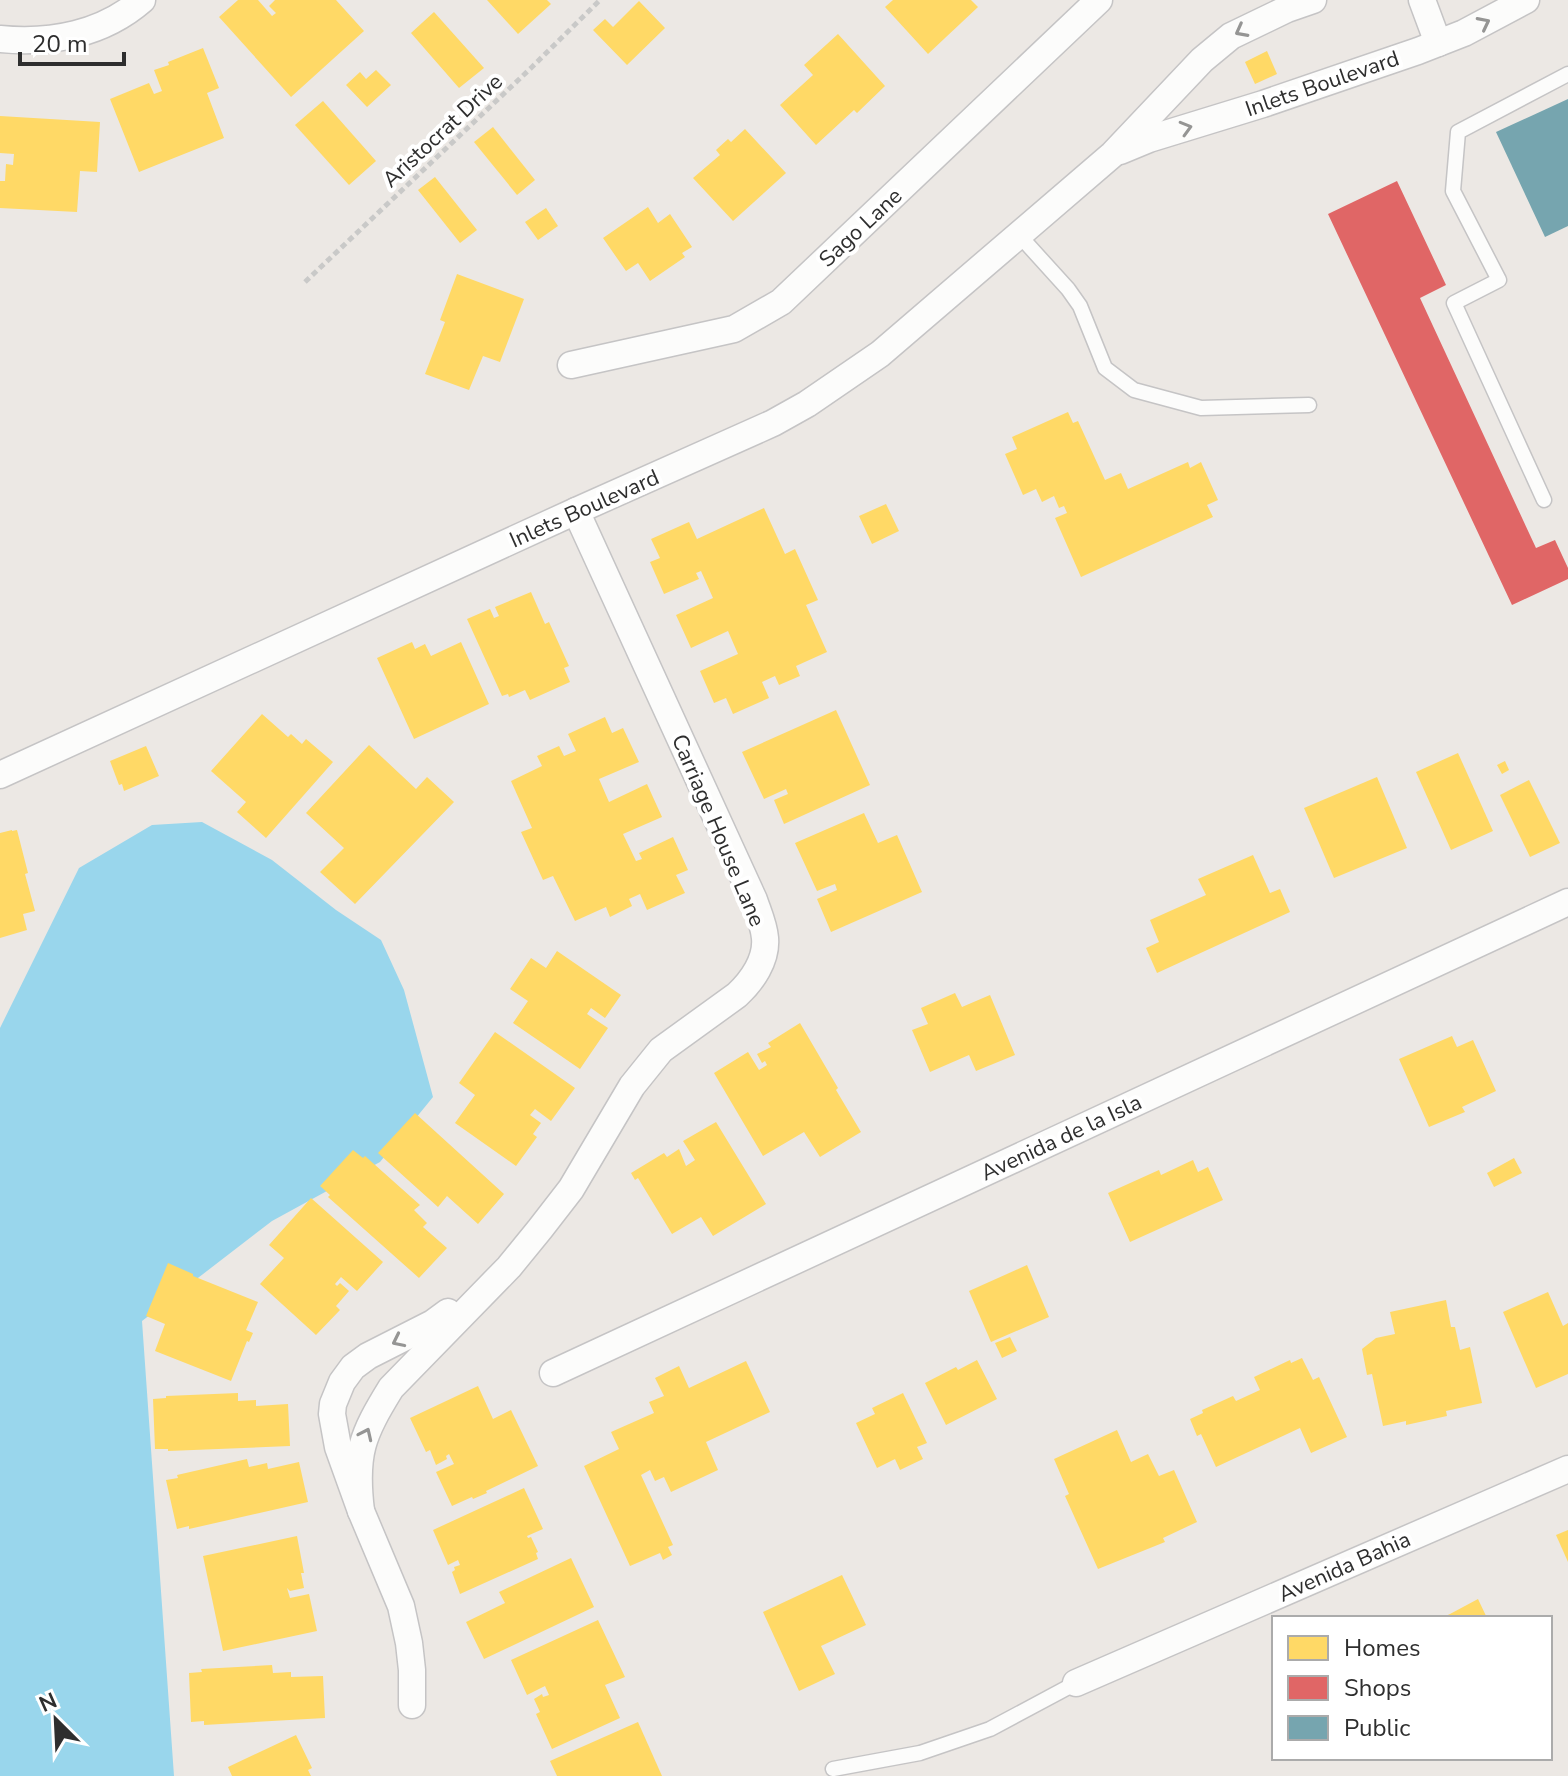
<svg xmlns="http://www.w3.org/2000/svg" width="1568" height="1776" viewBox="0 0 1568 1776" font-family="'Nunito Sans',sans-serif">
<rect width="100%" height="100%" fill="#ece8e4"/>
<polygon fill="#99d6ec" points="202,822 272,860 336,910 381,940 404,990 433,1097 380,1162 272,1221 142,1321 174,1776 0,1776 0,1028 79,868 152,825"/>
<g fill="#ffd966">
<polygon points="238,0 258,0 272,16 276,13 269,6 275,0 336,0 364,31 291,97 219,17"/>
<polygon points="487,0 547,0 551,4 518,34"/>
<polygon points="893,0 971,0 978,7 928,54 885,7"/>
<polygon points="639,1 665,28 627,65 593,30 605,19 613,27"/>
<polygon points="434,12 484,68 459,88 411,33"/>
<polygon points="838,34 885,86 857,113 854,110 816,145 780,105 813,75 804,65"/>
<polygon points="203,48 219,88 207,93 224,138 139,172 110,99 149,83 154,94 162,91 154,70 169,65 168,62"/>
<polygon points="1267,51 1277,74 1255,84 1245,62"/>
<polygon points="376,70 391,85 367,107 346,85 360,72 366,79"/>
<polygon points="323,101 376,161 349,185 295,125"/>
<polygon points="0,116 100,122 97,172 80,171 77,212 0,208 0,181 5,181 6,164 13,165 14,154 0,153"/>
<polygon points="493,127 535,180 517,195 474,142"/>
<polygon points="745,129 786,173 733,221 693,178 720,155 716,150 728,139 731,142"/>
<polygon points="435,177 477,230 460,243 418,190"/>
<polygon points="648,207 658,223 670,214 692,247 682,253 685,257 650,281 638,263 626,271 603,238"/>
<polygon points="546,208 558,226 538,240 525,222"/>
<polygon points="457,274 524,299 500,362 483,356 469,390 425,374 445,322 440,320"/>
<polygon points="1068,412 1073,423 1078,421 1105,480 1121,473 1128,489 1188,462 1190,468 1201,462 1218,500 1207,505 1213,517 1081,577 1055,518 1067,513 1064,506 1059,508 1054,496 1042,502 1036,489 1023,495 1005,454 1017,449 1012,437"/>
<polygon points="886,504 899,531 872,544 859,516"/>
<polygon points="764,508 785,554 795,549 818,600 806,605 827,652 796,666 800,676 779,685 775,676 762,682 769,698 733,714 726,698 714,703 700,671 738,654 728,631 691,648 676,615 713,598 701,571 696,573 699,579 664,594 650,562 660,558 651,539 689,522 697,539"/>
<polygon points="531,592 545,624 549,622 569,666 564,668 570,682 530,700 525,690 509,697 508,694 502,696 467,619 490,609 494,618 499,616 495,607"/>
<polygon points="412,642 415,649 425,644 431,656 461,642 489,704 414,739 377,658"/>
<polygon points="836,710 870,785 784,824 774,800 788,794 786,789 764,799 742,752"/>
<polygon points="262,714 288,737 291,734 302,744 306,739 333,762 266,838 237,812 246,802 211,771"/>
<polygon points="605,717 612,733 623,728 639,762 599,779 609,802 647,784 662,817 623,834 636,861 642,859 639,853 673,837 688,870 676,875 685,893 647,910 640,894 629,899 632,906 610,917 606,907 575,921 553,876 543,880 521,832 532,828 511,781 542,766 537,756 559,746 564,756 576,751 568,734"/>
<polygon points="369,745 416,789 427,777 454,802 355,904 320,872 344,848 306,813"/>
<polygon points="146,746 159,776 124,791 122,784 119,785 110,761"/>
<polygon points="1458,753 1493,831 1451,850 1416,772"/>
<polygon points="1505,761 1509,770 1502,774 1497,765"/>
<polygon points="1377,777 1407,848 1334,878 1304,808"/>
<polygon points="1529,780 1560,843 1530,857 1500,795"/>
<polygon points="864,813 878,843 897,835 922,892 831,932 817,899 837,890 835,884 817,891 795,843"/>
<polygon points="12,830 12,831 17,830 28,873 25,874 35,911 23,914 27,930 0,938 0,833"/>
<polygon points="1253,855 1270,893 1280,889 1290,912 1157,973 1146,948 1159,942 1150,920 1206,895 1198,879"/>
<polygon points="557,951 621,995 605,1018 591,1008 587,1014 608,1028 580,1069 513,1023 528,1001 510,989 531,958 546,968"/>
<polygon points="955,993 962,1007 990,995 1015,1055 976,1071 969,1055 930,1072 912,1030 928,1024 921,1008"/>
<polygon points="800,1023 838,1088 836,1090 861,1132 820,1157 804,1132 763,1156 714,1073 748,1052 759,1070 767,1065 765,1061 762,1063 757,1054 771,1047 768,1043"/>
<polygon points="495,1032 575,1088 551,1121 535,1109 530,1115 541,1123 533,1134 537,1137 516,1166 455,1123 475,1095 459,1083"/>
<polygon points="1452,1036 1457,1047 1473,1040 1496,1091 1462,1107 1465,1112 1429,1127 1399,1059"/>
<polygon points="415,1113 504,1194 478,1224 447,1196 438,1207 378,1153"/>
<polygon points="716,1122 766,1204 713,1236 701,1217 672,1234 638,1178 635,1180 631,1173 664,1153 667,1157 679,1149 686,1166 695,1160 683,1141"/>
<polygon points="353,1150 363,1158 365,1156 420,1205 414,1210 427,1223 423,1227 447,1248 419,1278 328,1197 330,1195 320,1186"/>
<polygon points="1514,1158 1522,1173 1494,1187 1487,1173"/>
<polygon points="1193,1160 1198,1172 1208,1167 1223,1200 1130,1242 1108,1193 1159,1170 1161,1175"/>
<polygon points="311,1198 383,1262 357,1291 341,1277 335,1284 337,1286 340,1283 349,1291 336,1306 340,1310 316,1335 260,1284 284,1258 269,1245"/>
<polygon points="168,1263 193,1274 193,1276 258,1302 246,1330 253,1333 249,1342 247,1341 231,1381 155,1351 165,1324 146,1316"/>
<polygon points="1027,1265 1049,1317 991,1342 969,1291"/>
<polygon points="1548,1292 1563,1326 1568,1323 1568,1374 1536,1388 1503,1312"/>
<polygon points="1446,1300 1451,1327 1455,1327 1460,1350 1470,1347 1482,1403 1446,1411 1447,1416 1406,1425 1406,1421 1383,1426 1372,1374 1367,1375 1362,1349 1376,1338 1395,1334 1390,1312"/>
<polygon points="1010,1337 1017,1351 1002,1358 995,1343"/>
<polygon points="1302,1358 1313,1380 1319,1377 1347,1437 1311,1453 1300,1428 1216,1467 1201,1434 1197,1436 1190,1419 1203,1413 1202,1410 1233,1396 1236,1401 1260,1390 1254,1377 1290,1360 1291,1363"/>
<polygon points="977,1360 997,1399 946,1425 925,1383 956,1367 958,1370"/>
<polygon points="746,1361 770,1412 706,1442 718,1470 671,1492 664,1477 655,1481 650,1470 641,1475 673,1545 668,1547 672,1555 663,1560 660,1553 630,1566 584,1466 619,1449 611,1432 654,1413 649,1402 664,1396 655,1378 679,1366 689,1388"/>
<polygon points="478,1386 493,1419 511,1410 538,1466 486,1491 487,1493 473,1499 472,1497 452,1506 436,1472 454,1464 449,1454 446,1456 447,1459 436,1465 430,1450 426,1452 410,1418"/>
<polygon points="238,1393 238,1401 256,1400 256,1406 288,1404 290,1446 168,1451 168,1449 155,1449 153,1399 166,1398 166,1396"/>
<polygon points="903,1393 927,1443 917,1447 923,1459 900,1470 895,1459 877,1468 856,1423 875,1414 872,1408"/>
<polygon points="1117,1430 1131,1462 1148,1454 1159,1476 1174,1470 1197,1522 1163,1538 1165,1542 1098,1569 1065,1496 1069,1494 1054,1459"/>
<polygon points="247,1459 249,1467 267,1463 268,1469 299,1462 308,1502 189,1529 189,1526 177,1529 166,1480 178,1478 177,1475"/>
<polygon points="524,1488 543,1529 527,1536 528,1538 531,1537 538,1552 536,1553 538,1559 460,1594 452,1572 455,1570 454,1567 460,1565 458,1560 448,1565 433,1530"/>
<polygon points="1568,1530 1568,1562 1556,1535"/>
<polygon points="297,1536 304,1573 301,1573 304,1588 290,1591 287,1588 290,1598 309,1594 317,1631 223,1651 203,1556"/>
<polygon points="571,1558 594,1607 484,1659 466,1622 505,1603 499,1592"/>
<polygon points="842,1575 866,1625 821,1646 835,1674 799,1691 763,1612"/>
<polygon points="1478,1599 1487,1618 1441,1618 1450,1614"/>
<polygon points="598,1620 625,1677 605,1685 620,1718 552,1749 536,1714 540,1712 534,1699 542,1694 543,1697 549,1695 545,1686 527,1695 511,1660"/>
<polygon points="272,1665 273,1673 291,1672 291,1677 323,1676 325,1718 204,1725 204,1721 191,1722 189,1673 202,1672 201,1669"/>
<polygon points="638,1722 662,1776 557,1776 550,1761"/>
<polygon points="296,1735 312,1768 308,1770 311,1776 232,1776 228,1767"/>
</g>
<polygon fill="#e06666" points="1397,181 1446,285 1420,298 1536,548 1555,540 1568,568 1568,579 1512,605 1328,214"/>
<polygon fill="#76a5af" points="1568,99 1568,226 1545,237 1496,132"/>
<g fill="none" stroke-linecap="round" stroke-linejoin="round">
<defs>
<g id="lane">
<polyline points="1019,235 1068,289 1080,306 1105,368 1134,390 1201,408 1309,405"/>
<polyline points="1544,500 1454,303 1499,280 1453,191 1458,132 1568,74"/>
<polyline points="833,1769 920,1753 990,1729 1076,1683"/>
</g>
<g id="street">
<polyline points="1422,0 1438,43"/>
<path d="M0 39C51 44 103 34 142 0"/>
<polyline points="1120,151 1149,139 1263,104 1418,51 1464,33 1526,0"/>
<polyline points="571,365 734,329 781,302 1099,0"/>
<polyline points="0,775 576,511 773,423 807,404 880,354 1113,154 1202,60 1231,36 1287,9 1313,0"/>
<polyline points="553,1373 1568,902"/>
<path d="M361 1511C354 1454 362 1435 391 1388L509 1267 540 1229 571 1189 632 1086 661 1050 737 995C752 981 767 960 765 938 764 925 758 912 754 900L576 511"/>
<polyline points="1076,1683 1568,1469"/>
<polyline points="412,1705 412,1670 409,1643 401,1606 361,1511 338,1447 332,1414 333,1404 342,1382 353,1367 368,1356 433,1323 448,1312"/>
</g>
</defs>
<use href="#lane" stroke="#c5c4c5" stroke-width="17"/>
<use href="#street" stroke="#c5c4c5" stroke-width="29"/>
<polyline stroke="#c9c9c8" stroke-width="5" stroke-dasharray="6 4" stroke-linecap="butt" points="305,282 532,67 600,0"/>
<use href="#lane" stroke="#fcfcfb" stroke-width="14"/>
<use href="#street" stroke="#fcfcfb" stroke-width="26"/>
</g>
<defs><path id="oneway-chevron" d="M-2-3.5L2.5 0L-2 3.5" fill="none" stroke-width="1.6" stroke-linecap="round" stroke-linejoin="round" transform="scale(2)"/></defs>
<g stroke="#959594">
<use href="#oneway-chevron" transform="translate(1484 23) rotate(-27)"/>
<use href="#oneway-chevron" transform="translate(1241 31) rotate(152)"/>
<use href="#oneway-chevron" transform="translate(1186 128) rotate(-16)"/>
<use href="#oneway-chevron" transform="translate(398 1341) rotate(154)"/>
<use href="#oneway-chevron" transform="translate(366 1434) rotate(-65)"/>
</g>
<g text-anchor="middle" stroke-width="8" stroke-linejoin="round" paint-order="stroke">
<g font-size="22" fill="#2e2e2e" stroke="#fff">
<text transform="translate(1322 83) rotate(-19)" y="8">Inlets Boulevard</text>
<text transform="translate(442 130) rotate(-43)" y="8">Aristocrat Drive</text>
<text transform="translate(860 227) rotate(-43)" y="8">Sago Lane</text>
<text transform="translate(584 508) rotate(-24)" y="8">Inlets Boulevard</text>
<text transform="translate(719 830) rotate(67)" y="8">Carriage House Lane</text>
<text transform="translate(1061 1137) rotate(-25)" y="8">Avenida de la Isla</text>
<text transform="translate(1344 1566) rotate(-24)" y="8">Avenida Bahia</text>
</g>
</g>
<rect x="1272" y="1616" width="280" height="144" fill="#ffffff" stroke="#ababab" stroke-width="2"/>
<rect x="1288" y="1636" width="40" height="24" fill="#ffd966" stroke="#ababab" stroke-width="2"/>
<text x="1344" y="1656" font-size="24" fill="#2e2e2e">Homes</text>
<rect x="1288" y="1676" width="40" height="24" fill="#e06666" stroke="#ababab" stroke-width="2"/>
<text x="1344" y="1696" font-size="24" fill="#2e2e2e">Shops</text>
<rect x="1288" y="1716" width="40" height="24" fill="#76a5af" stroke="#ababab" stroke-width="2"/>
<text x="1344" y="1736" font-size="24" fill="#2e2e2e">Public</text>
<g transform="translate(56 1720) rotate(336)" stroke="#ffffff" stroke-width="6" paint-order="stroke">
<path d="M0-6L14 30L0 20L-14 30Z" fill="#2e2e2e"/>
<text y="-12" font-size="22" font-weight="bold" text-anchor="middle" fill="#2e2e2e">N</text>
</g>
<path d="M20 52v12h104v-12" fill="none" stroke="#2e2e2e" stroke-width="4"/>
<text x="32" y="52" font-size="24" fill="#2e2e2e" stroke="#ffffff" stroke-width="6" paint-order="stroke">20 m</text>
</svg>
